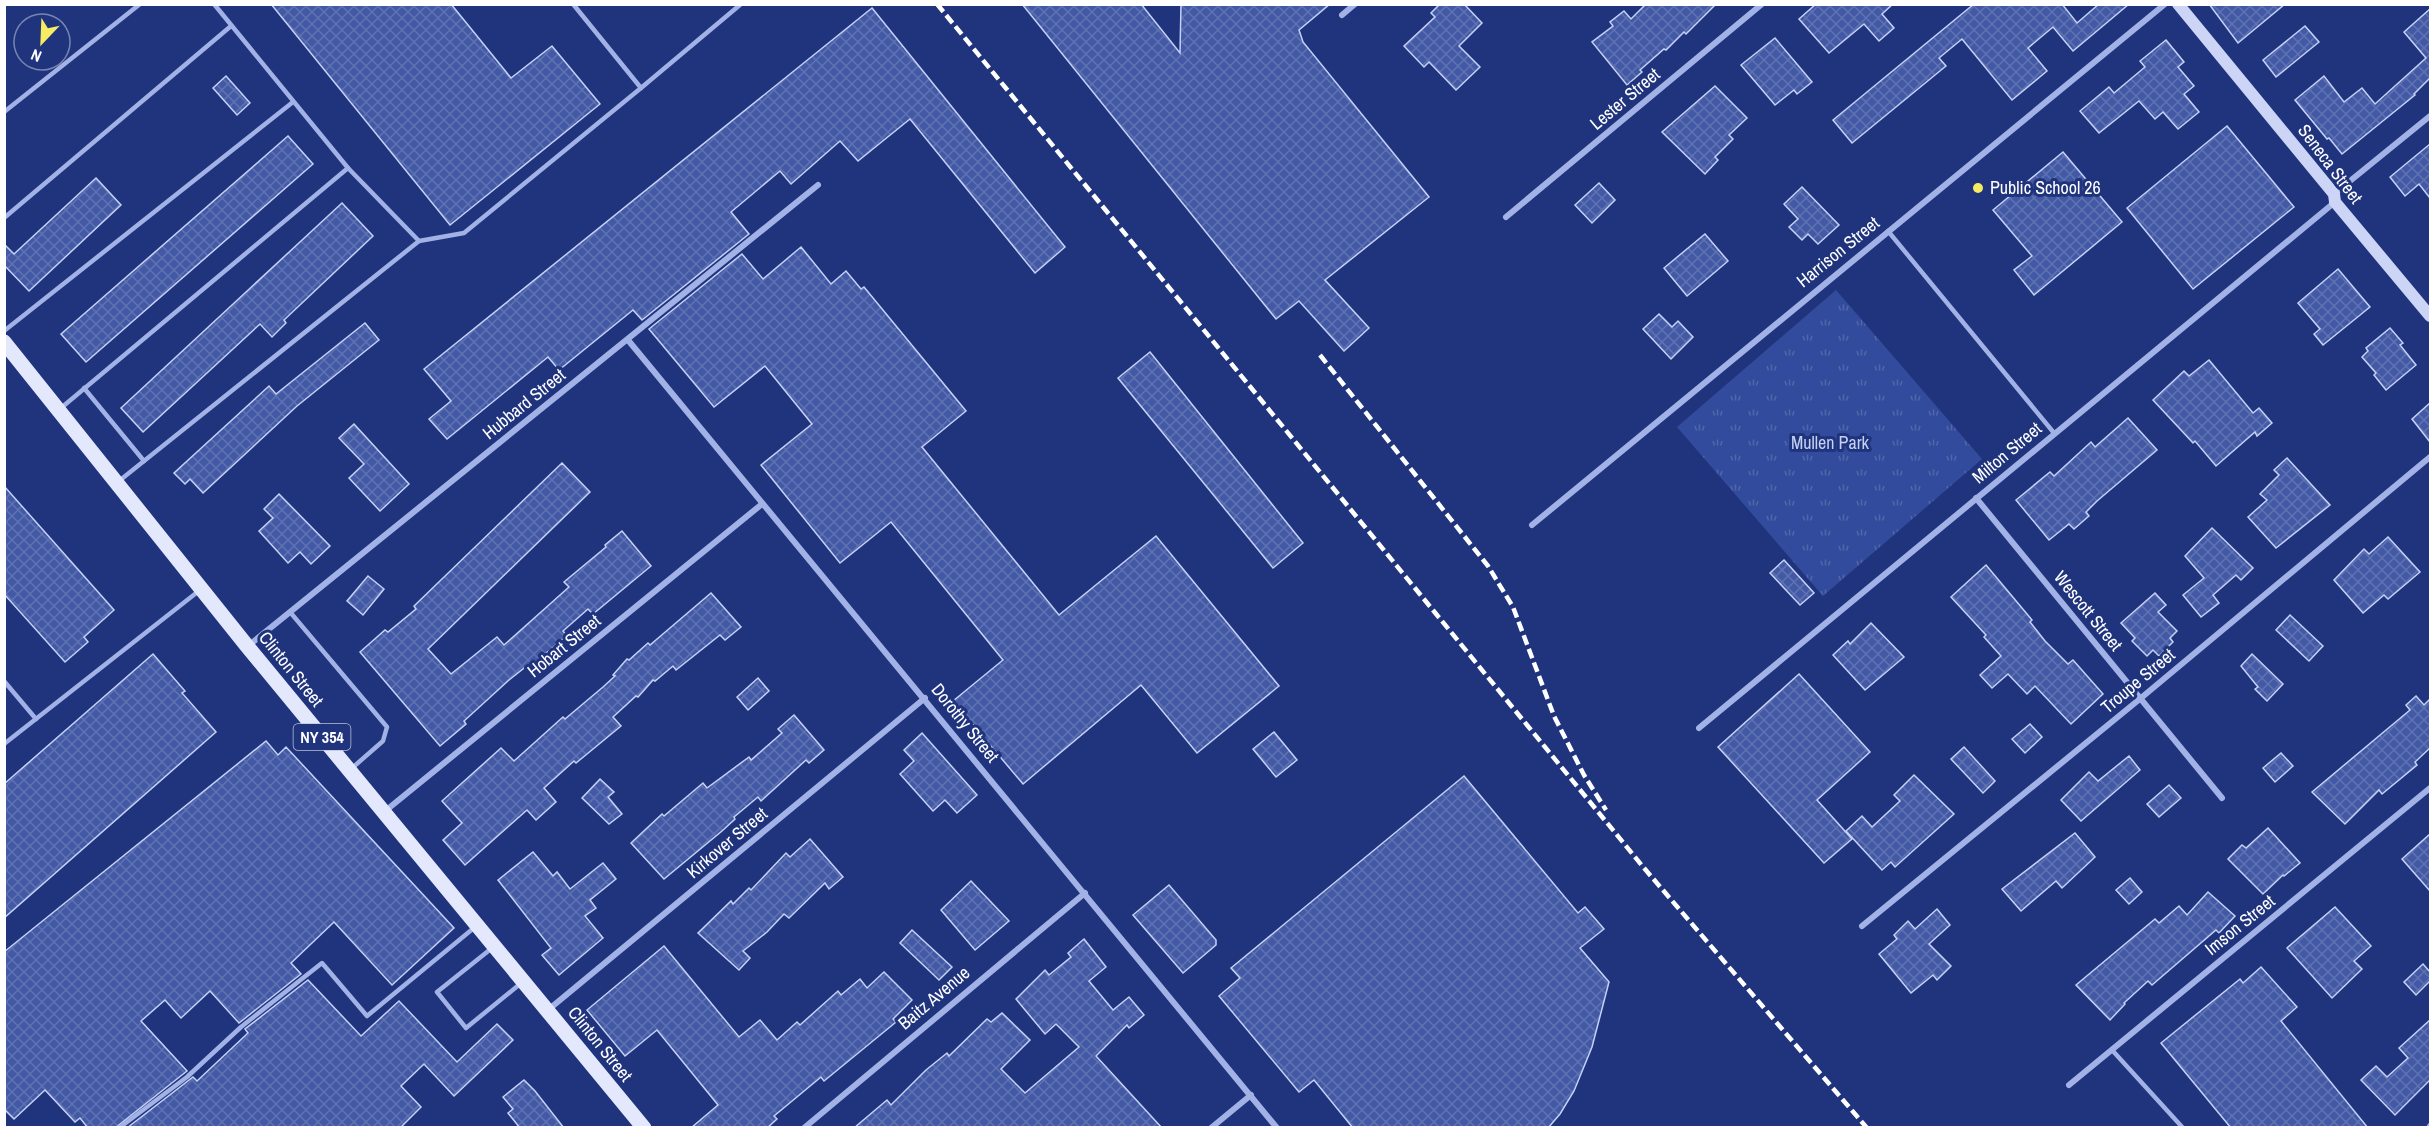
<svg xmlns="http://www.w3.org/2000/svg" width="2435" height="1132" viewBox="0 0 2435 1132" font-family="'Archivo Narrow',sans-serif">
<defs>
<pattern id="park-tufts" width="24" height="20" patternUnits="userSpaceOnUse" patternTransform="scale(1.5)"><rect width="24" height="20" fill="#324b9c"/><path d="M3 7l-1-3M5 7V3M7 7l1-3M15 17l-1-3M17 17v-4M19 17l1-3" fill="none" stroke="#5166ab"/></pattern>
<pattern id="building-cross-hatch" width="8" height="8" patternUnits="userSpaceOnUse" patternTransform="scale(1.5)"><rect width="8" height="8" fill="#4359a5"/><path d="M0 0l8 8M0 8l8-8" fill="none" stroke="#5f72b2"/></pattern>
</defs>
<rect width="100%" height="100%" fill="#1f347d"/>
<polygon fill="url(#park-tufts)" points="1836,290 1982,459 1823,596 1677,427"/>
<g fill="url(#building-cross-hatch)" stroke="#c6d1f6" stroke-width="1.5">
<polygon points="271,4 451,4 511,78 552,46 600,104 450,225"/>
<polygon points="1022,4 1141,4 1180,53 1181,4 1330,4 1299,30 1303,42 1429,197 1325,280 1369,328 1344,351 1299,301 1276,319"/>
<polygon points="1440,4 1464,4 1482,23 1459,46 1480,67 1456,90 1429,62 1424,67 1404,46 1435,17 1431,13"/>
<polygon points="1646,4 1716,4 1686,34 1684,32 1666,50 1664,49 1640,70 1642,72 1627,85 1592,42 1613,26 1610,22 1624,11 1631,19"/>
<polygon points="1816,4 1893,4 1882,14 1894,28 1879,41 1864,24 1829,53 1799,19"/>
<polygon points="1974,4 2062,4 2077,23 2099,4 2129,4 2073,51 2053,27 2028,48 2047,71 2012,100 1962,39 1939,58 1946,66 1852,143 1833,120"/>
<polygon points="2209,4 2285,4 2238,43"/>
<polygon points="872,8 1065,247 1035,273 910,119 858,161 840,141 791,184 780,171 731,212 749,234 642,320 633,310 559,370 548,357 447,439 429,419 451,401 424,369"/>
<polygon points="2430,9 2430,78 2414,94 2415,95 2342,154 2329,138 2327,139 2295,100 2324,76 2344,102 2362,88 2375,104 2426,58 2404,32"/>
<polygon points="2305,26 2319,42 2276,77 2263,60"/>
<polygon points="1775,38 1812,82 1797,94 1794,90 1775,105 1741,65"/>
<polygon points="2166,40 2184,62 2178,67 2194,86 2184,94 2199,112 2178,129 2163,112 2155,119 2139,101 2099,133 2080,111 2109,87 2114,93 2145,67 2140,61"/>
<polygon points="226,76 250,103 237,115 213,88"/>
<polygon points="1715,86 1747,118 1729,135 1733,139 1715,157 1718,160 1705,174 1662,132"/>
<polygon points="2227,126 2294,207 2193,289 2127,208"/>
<polygon points="288,136 313,164 86,362 61,334"/>
<polygon points="2430,144 2430,198 2419,184 2405,196 2390,177"/>
<polygon points="2063,152 2122,222 2034,295 2014,270 2032,256 1993,210"/>
<polygon points="96,178 121,205 29,291 4,265 4,244 14,254"/>
<polygon points="1599,183 1615,200 1592,223 1575,205"/>
<polygon points="1802,187 1839,225 1818,244 1808,234 1802,240 1789,227 1798,219 1784,204"/>
<polygon points="342,203 373,236 284,320 286,323 272,337 260,324 143,432 121,408"/>
<polygon points="1705,234 1728,261 1687,296 1664,268"/>
<polygon points="801,247 831,284 846,271 861,289 864,287 966,411 922,447 1059,615 1156,536 1279,686 1197,753 1141,685 1023,784 953,701 1003,660 891,522 840,563 761,465 812,424 765,366 714,407 649,329 742,254 763,279"/>
<polygon points="2338,269 2370,307 2323,345 2314,334 2320,329 2298,303"/>
<polygon points="1659,314 1672,327 1678,321 1693,337 1671,359 1643,329"/>
<polygon points="365,323 379,340 297,406 203,493 190,479 185,484 174,473 269,386 276,394"/>
<polygon points="2390,328 2403,343 2400,345 2416,365 2386,390 2374,375 2376,373 2362,357 2368,351 2366,348"/>
<polygon points="1150,352 1303,543 1273,568 1118,378"/>
<polygon points="2209,360 2253,413 2259,408 2272,423 2257,436 2255,432 2216,466 2195,441 2193,443 2153,400 2184,371 2189,376"/>
<polygon points="2430,403 2430,442 2412,419"/>
<polygon points="2128,418 2157,450 2097,501 2086,512 2089,516 2074,529 2069,524 2049,540 2016,500 2050,472 2054,476 2091,442 2095,447"/>
<polygon points="354,424 409,484 380,511 349,478 364,464 339,438"/>
<polygon points="2287,458 2330,505 2276,548 2248,517 2267,500 2260,494 2279,475 2274,470"/>
<polygon points="562,463 590,492 428,649 451,674 497,637 504,645 569,587 564,582 606,547 605,545 622,531 651,566 593,614 588,609 563,631 567,636 529,667 528,665 509,680 464,721 466,724 440,746 360,652 385,630 388,632 416,609 414,606"/>
<polygon points="4,486 114,610 84,637 88,642 65,662 4,594"/>
<polygon points="279,494 330,546 311,564 300,552 288,563 259,531 273,518 264,509"/>
<polygon points="2212,528 2253,568 2241,580 2236,575 2213,595 2219,603 2201,617 2183,595 2204,578 2185,556"/>
<polygon points="2388,537 2420,572 2388,599 2384,595 2363,613 2334,580 2364,549 2369,554"/>
<polygon points="1784,560 1814,593 1800,605 1770,573"/>
<polygon points="1986,565 2032,620 2030,622 2045,641 2068,664 2073,660 2103,694 2071,724 2035,686 2027,694 2008,674 1992,688 1980,675 2001,656 1984,637 1986,635 1951,597"/>
<polygon points="368,576 384,589 363,615 347,601"/>
<polygon points="711,593 741,627 725,640 720,635 676,670 673,666 655,681 653,680 638,697 636,696 613,717 621,726 576,763 574,761 544,788 556,802 536,820 527,810 465,865 443,840 462,823 442,801 501,748 514,761 563,717 565,719 603,687 615,676 613,675 627,659 629,660 648,643 650,645"/>
<polygon points="2155,593 2166,605 2158,612 2177,631 2170,638 2173,642 2159,656 2153,650 2147,656 2132,641 2135,638 2121,623"/>
<polygon points="2290,615 2323,646 2309,661 2276,630"/>
<polygon points="1871,623 1904,657 1865,690 1833,655 1848,641 1850,644"/>
<polygon points="153,654 185,691 182,693 216,732 4,918 4,784"/>
<polygon points="2252,654 2283,684 2267,701 2255,689 2258,687 2241,666"/>
<polygon points="1799,674 1870,752 1817,800 1852,839 1824,863 1718,747"/>
<polygon points="758,678 769,691 748,710 737,697"/>
<polygon points="2416,696 2424,705 2430,699 2430,748 2415,762 2417,765 2382,794 2379,790 2345,824 2312,792 2410,710 2406,705"/>
<polygon points="794,715 824,750 809,763 806,760 761,801 758,797 734,817 735,819 722,831 664,879 631,843 662,814 664,816 703,783 707,788 749,757 751,760 782,733 778,729"/>
<polygon points="2030,724 2042,737 2025,753 2012,739"/>
<polygon points="1274,732 1297,760 1276,777 1253,749"/>
<polygon points="922,733 977,795 957,813 945,800 933,811 900,774 914,761 904,750"/>
<polygon points="266,741 278,755 286,747 454,928 392,985 334,922 291,963 301,974 239,1023 210,991 181,1018 165,1000 141,1021 187,1071 115,1128 88,1128 80,1118 75,1122 45,1090 14,1119 4,1109 4,952"/>
<polygon points="1964,747 1995,781 1983,793 1951,759"/>
<polygon points="2281,753 2293,766 2275,782 2263,768"/>
<polygon points="2129,756 2140,770 2081,821 2061,800 2089,772 2098,781"/>
<polygon points="1914,775 1954,814 1895,867 1891,862 1882,870 1846,831 1862,816 1872,827 1900,801 1894,795"/>
<polygon points="1464,776 1578,913 1585,907 1604,929 1580,948 1609,982 1592,1047 1574,1091 1560,1114 1548,1128 1353,1128 1314,1080 1299,1092 1219,996 1240,978 1231,968"/>
<polygon points="600,779 614,792 608,797 622,814 609,824 582,798"/>
<polygon points="2169,785 2181,798 2159,817 2147,804"/>
<polygon points="2268,828 2300,863 2284,876 2283,875 2263,894 2228,859 2242,845 2246,848"/>
<polygon points="2075,833 2095,857 2062,888 2056,881 2021,911 2002,889"/>
<polygon points="2430,834 2430,891 2402,859"/>
<polygon points="810,839 843,877 829,889 825,883 789,918 784,914 767,932 743,951 750,958 739,970 698,933 731,901 733,904 749,888 751,890 786,853 790,857"/>
<polygon points="533,852 553,876 557,872 570,889 603,863 616,879 590,900 596,908 585,916 603,938 559,975 542,955 551,948 498,880"/>
<polygon points="2130,878 2142,892 2129,904 2116,890"/>
<polygon points="971,881 1009,921 975,950 941,910"/>
<polygon points="1169,885 1216,940 1216,945 1183,973 1133,915"/>
<polygon points="2208,892 2235,916 2219,933 2216,930 2152,985 2148,981 2124,1003 2125,1004 2110,1020 2076,985 2155,919 2159,923 2179,906 2187,915"/>
<polygon points="2335,907 2371,946 2354,961 2362,969 2332,998 2287,948"/>
<polygon points="1937,909 1950,925 1929,944 1951,966 1937,980 1933,975 1911,993 1879,954 1897,939 1894,935 1908,921 1915,929"/>
<polygon points="912,930 952,967 939,980 900,943"/>
<polygon points="1084,939 1106,967 1089,981 1113,1010 1129,997 1144,1015 1129,1028 1127,1025 1096,1056 1162,1128 854,1128 887,1100 891,1105 926,1070 947,1053 949,1056 987,1019 991,1022 1002,1013 1030,1040 1001,1069 1025,1093 1079,1047 1056,1024 1045,1034 1016,999 1045,970 1049,975 1071,957 1068,953"/>
<polygon points="664,946 739,1037 760,1020 777,1040 797,1022 800,1025 838,991 841,995 860,979 867,988 884,972 912,1000 893,1019 896,1022 824,1081 821,1077 774,1116 777,1119 767,1128 691,1128 718,1105 657,1030 625,1056 587,1010"/>
<polygon points="2423,964 2430,972 2430,981 2416,995 2404,982"/>
<polygon points="2261,967 2297,1007 2281,1021 2368,1128 2231,1128 2161,1043 2240,979 2243,983"/>
<polygon points="308,980 361,1036 399,1001 457,1062 497,1024 513,1040 454,1096 424,1064 401,1086 421,1107 400,1128 127,1128 193,1077 197,1081 248,1033 245,1029"/>
<polygon points="2430,1020 2430,1080 2395,1115 2361,1080 2376,1066 2387,1077 2408,1058 2399,1048"/>
<polygon points="524,1080 535,1091 564,1128 520,1128 508,1113 513,1109 503,1097"/>
</g>
<g fill="none" stroke-linecap="round" stroke-linejoin="round">
<g stroke="#a2b2e7" stroke-width="4.5">
<polyline points="573,4 641,88 741,4"/>
<polyline points="4,112 140,4"/>
<polyline points="4,218 231,26"/>
<polyline points="1888,231 2054,433"/>
<polyline points="419,241 464,233 641,88"/>
<polyline points="4,331 293,102"/>
<polyline points="84,388 144,461"/>
<polyline points="61,408 348,168"/>
<polyline points="119,481 419,241 348,168 214,4"/>
<polyline points="290,612 387,727 383,741 351,769"/>
<polyline points="4,681 36,719"/>
<polyline points="4,744 200,590"/>
<polyline points="492,948 437,992 466,1028 520,984"/>
<polyline points="2112,1050 2183,1128"/>
<polyline points="119,1128 187,1077 241,1027 322,963 367,1016 475,927"/>
</g>
<g stroke="#a2b2e7" stroke-width="6">
<polyline points="1342,15 1355,4"/>
<polyline points="2334,194 2430,116"/>
<polyline points="1506,217 1762,4"/>
<polyline points="628,340 1277,1128"/>
<polyline points="1976,498 2222,798"/>
<polyline points="1532,525 2165,4"/>
<polyline points="248,646 818,185"/>
<polyline points="1699,728 2335,202"/>
<polyline points="384,812 762,504"/>
<polyline points="1862,926 2141,698 2430,457"/>
<polyline points="548,1010 925,698"/>
<polyline points="2069,1085 2430,788"/>
<polyline points="804,1128 1085,893"/>
<polyline points="1211,1128 1251,1095"/>
<polyline points="2429,1128 2430,1126"/>
</g>
<polyline stroke="#ccd5f6" stroke-width="12" points="2178,4 2334,194 2335,202 2430,316"/>
<polyline stroke="#e4e8fd" stroke-width="15" points="4,342 247,646 644,1128"/>
<g stroke="#fff" stroke-width="4.5" stroke-dasharray="10 4.5" stroke-linecap="butt">
<polyline points="937,4 1644,868 1867,1128"/>
<polyline points="1320,355 1488,566 1513,607 1554,716 1584,775 1606,810"/>
</g>
</g>
<circle fill="#f6eb62" stroke="#1f347d" stroke-width="2" cx="1978" cy="188" r="6"/>
<g text-anchor="middle" stroke-width="6" stroke-linejoin="round" paint-order="stroke">
<rect fill="#1f347d" stroke="#bcc2d8" stroke-width="1.5" x="293.5" y="724" width="57" height="26" rx="4.5"/>
<g font-size="16" font-weight="bold" fill="#fff">
<text x="322" y="743">NY 354</text>
</g>
<g font-size="18" fill="#fff" stroke="#1f347d">
<text transform="translate(1625 99) rotate(-40)" y="6">Lester Street</text>
<text transform="translate(2330 164) rotate(53)" y="6">Seneca Street</text>
<text transform="translate(1838 252) rotate(-39)" y="6">Harrison Street</text>
<text transform="translate(524 404) rotate(-39)" y="6">Hubbard Street</text>
<text transform="translate(2007 453) rotate(-40)" y="6">Milton Street</text>
<text transform="translate(2088 611) rotate(51)" y="6">Wescott Street</text>
<text transform="translate(564 646) rotate(-39)" y="6">Hobart Street</text>
<text transform="translate(291 669) rotate(51)" y="6">Clinton Street</text>
<text transform="translate(2138 681) rotate(-40)" y="6">Troupe Street</text>
<text transform="translate(965 723) rotate(51)" y="6">Dorothy Street</text>
<text transform="translate(727 843) rotate(-40)" y="6">Kirkover Street</text>
<text transform="translate(2240 925) rotate(-39)" y="6">Imson Street</text>
<text transform="translate(934 998) rotate(-40)" y="6">Baitz Avenue</text>
<text transform="translate(600 1044) rotate(51)" y="6">Clinton Street</text>
</g>
<g font-size="18" fill="#fff" stroke="#1f347d" text-anchor="start">
<text x="1990" y="194">Public School 26</text>
</g>
<g font-size="18" fill="#c6d1f6" stroke="#1f347d">
<text x="1830" y="449">Mullen Park</text>
</g>
</g>
<rect width="2435" height="1132" fill="none" stroke="#ffffff" stroke-width="12"/>
<g transform="translate(42 42) rotate(203)"><circle r="28" fill="#1f347d" stroke="#7985b1" stroke-width="1.5"/>
<path d="M0-4.5L10 22L0 15L-10 22Z" fill="#f6eb62"/>
<text y="-9" font-size="16" font-weight="bold" text-anchor="middle" fill="#ffffff">N</text>
</g>
</svg>
